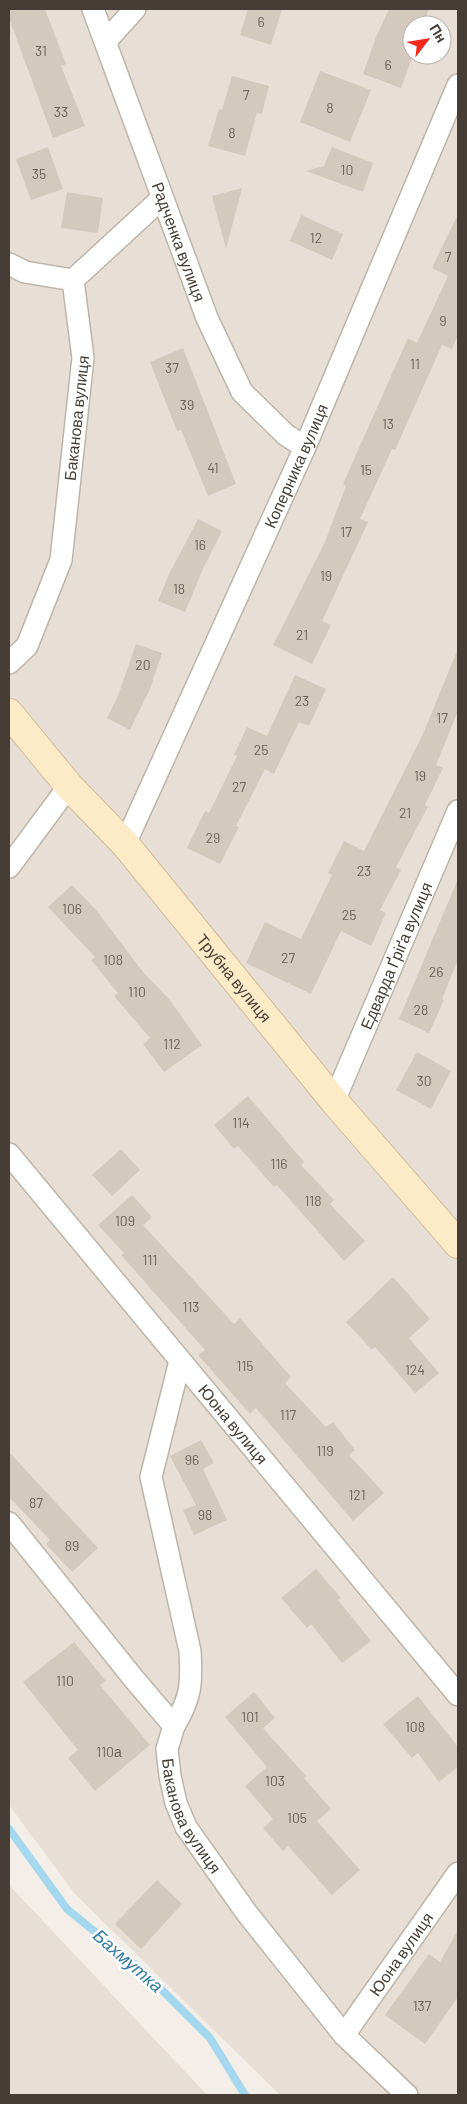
<svg xmlns="http://www.w3.org/2000/svg" width="467" height="2104" viewBox="0 0 467 2104" font-family="Barlow,sans-serif">
<rect width="100%" height="100%" fill="#f3eee7"/>
<g fill="#e7dfd5" fill-rule="evenodd">
<path d="M9 9H458V2095H280L75 1894 9 1805ZM412 25H442V55H412Z"/>
<polygon points="9,1885 207,2095 9,2095"/>
</g>
<g fill="none" stroke-linecap="round" stroke-linejoin="round">
<polyline stroke="#a5d8ee" stroke-width="8" points="9,1829 67,1909 142,1970 210,2038 245,2095"/>
</g>
<g fill="#d4c9bd">
<polygon points="9,9 45,9 66,64 61,66 85,126 53,138 9,18"/>
<polygon points="248,9 282,9 271,45 240,35"/>
<polygon points="389,9 429,9 423,25 412,25 413,55 401,88 363,74 376,37"/>
<polygon points="320,71 371,90 350,142 300,122"/>
<polygon points="232,76 269,86 262,114 257,113 245,156 208,146 219,109 222,110"/>
<polygon points="48,147 63,189 31,200 16,159"/>
<polygon points="332,147 373,163 363,192 306,171 324,166"/>
<polygon points="242,188 226,249 212,196"/>
<polygon points="67,192 103,198 98,233 61,228"/>
<polygon points="458,214 458,335 452,349 442,345 395,450 392,449 360,519 368,522 322,621 331,625 312,664 273,645 325,542 346,486 343,484 408,338 417,343 448,276 432,268"/>
<polygon points="301,215 343,234 332,260 290,241"/>
<polygon points="183,348 236,484 208,496 181,430 177,431 150,362"/>
<polygon points="198,519 222,531 203,569 185,612 158,601 169,574"/>
<polygon points="136,644 162,653 150,689 130,730 107,718 118,696"/>
<polygon points="458,649 458,711 436,765 443,768 425,805 428,807 396,867 401,870 380,910 386,913 371,946 341,931 311,994 246,963 265,922 301,939 332,875 328,873 344,841 364,851 422,736"/>
<polygon points="295,675 326,689 309,726 299,722 274,774 265,769 236,826 239,827 220,864 187,848 205,811 209,813 237,756 234,755 247,727 267,736"/>
<polygon points="458,879 458,960 442,999 444,1000 429,1033 399,1019"/>
<polygon points="72,885 96,910 143,972 168,998 202,1045 164,1072 143,1044 150,1038 114,996 118,993 91,960 95,957 48,907"/>
<polygon points="417,1052 451,1071 431,1109 396,1090"/>
<polygon points="248,1096 304,1162 301,1165 334,1200 330,1204 365,1241 344,1261 277,1185 274,1187 238,1146 234,1149 214,1125"/>
<polygon points="121,1149 140,1170 112,1196 92,1175"/>
<polygon points="132,1195 152,1217 143,1225 234,1324 240,1318 291,1377 285,1383 326,1427 333,1422 355,1450 349,1455 384,1493 353,1521 256,1408 250,1414 198,1355 205,1350 121,1255 124,1253 98,1225"/>
<polygon points="393,1277 430,1319 409,1338 439,1373 415,1393 375,1347 372,1350 346,1322"/>
<polygon points="201,1440 214,1463 203,1469 227,1520 194,1535 183,1510 196,1505 170,1456"/>
<polygon points="9,1452 98,1548 72,1572 46,1544 50,1540 9,1497"/>
<polygon points="316,1569 341,1598 338,1600 371,1641 342,1663 311,1624 307,1628 281,1598"/>
<polygon points="74,1642 106,1681 100,1685 150,1745 95,1791 68,1758 78,1750 23,1682"/>
<polygon points="254,1692 275,1718 263,1728 306,1776 304,1778 331,1809 317,1821 360,1870 332,1895 288,1846 283,1851 263,1828 273,1819 245,1786 267,1767 225,1717"/>
<polygon points="418,1696 458,1747 458,1767 439,1782 418,1753 412,1758 383,1724"/>
<polygon points="157,1880 182,1904 141,1949 115,1924"/>
<polygon points="458,1930 458,1997 425,2044 385,2015 429,1954 440,1962"/>
</g>
<g fill="none" stroke-linecap="round" stroke-linejoin="round">
<defs>
<g id="street">
<path id="s1" d="M93 9 207 318 242 392 286 435 305 447"/>
<polyline points="106,41 135,9"/>
<polyline points="9,264 25,272 73,280"/>
<path id="s2" d="M9 663 27 646 61 560 83 358 73 280 161 199"/>
<path id="s3" d="M125 844 305 447 458 85"/>
<polyline points="9,867 69,786"/>
<path id="s4" d="M334 1101 458 811"/>
<path id="s5" d="M9 1154 458 1695"/>
<path id="s6" d="M9 1523 134 1679 174 1726 167 1749 170 1776 176 1803 186 1827 246 1912 344 2035 407 2095"/>
<path d="M174 1726C191 1698 192 1684 190 1651L151 1477 180 1361"/>
<path id="s7" d="M344 2035 458 1873"/>
</g>
<g id="secondary">
<path id="s8" d="M9 713 69 786 125 844 334 1101 458 1244"/>
</g>
</defs>
<use href="#street" stroke="#beb5aa" stroke-width="24"/>
<use href="#secondary" stroke="#d1bc98" stroke-width="30"/>
<use href="#street" stroke="#fff" stroke-width="21"/>
<use href="#secondary" stroke="#fdeac7" stroke-width="28"/>
</g>
<g text-anchor="middle" stroke-width="5" stroke-linejoin="round" paint-order="stroke">
<g font-size="14" fill="#6a6158">
<text x="261" y="27">6</text>
<text x="41" y="56">31</text>
<text x="388" y="70">6</text>
<text x="246" y="100">7</text>
<text x="330" y="113">8</text>
<text x="61" y="117">33</text>
<text x="232" y="138">8</text>
<text x="347" y="175">10</text>
<text x="39" y="179">35</text>
<text x="316" y="243">12</text>
<text x="448" y="262">7</text>
<text x="443" y="326">9</text>
<text x="415" y="369">11</text>
<text x="172" y="373">37</text>
<text x="187" y="410">39</text>
<text x="388" y="429">13</text>
<text x="213" y="473">41</text>
<text x="366" y="475">15</text>
<text x="346" y="537">17</text>
<text x="200" y="550">16</text>
<text x="326" y="581">19</text>
<text x="179" y="594">18</text>
<text x="302" y="640">21</text>
<text x="143" y="670">20</text>
<text x="302" y="706">23</text>
<text x="442" y="723">17</text>
<text x="261" y="755">25</text>
<text x="420" y="781">19</text>
<text x="239" y="792">27</text>
<text x="405" y="818">21</text>
<text x="213" y="843">29</text>
<text x="364" y="876">23</text>
<text x="72" y="914">106</text>
<text x="349" y="920">25</text>
<text x="288" y="963">27</text>
<text x="113" y="965">108</text>
<text x="436" y="977">26</text>
<text x="137" y="997">110</text>
<text x="421" y="1015">28</text>
<text x="172" y="1049">112</text>
<text x="424" y="1086">30</text>
<text x="241" y="1128">114</text>
<text x="279" y="1169">116</text>
<text x="313" y="1206">118</text>
<text x="125" y="1226">109</text>
<text x="150" y="1265">111</text>
<text x="191" y="1312">113</text>
<text x="245" y="1371">115</text>
<text x="415" y="1375">124</text>
<text x="288" y="1420">117</text>
<text x="325" y="1456">119</text>
<text x="192" y="1465">96</text>
<text x="357" y="1500">121</text>
<text x="36" y="1508">87</text>
<text x="205" y="1520">98</text>
<text x="72" y="1551">89</text>
<text x="65" y="1686">110</text>
<text x="250" y="1722">101</text>
<text x="415" y="1732">108</text>
<text x="109" y="1757">110а</text>
<text x="275" y="1786">103</text>
<text x="297" y="1823">105</text>
<text x="422" y="2011">137</text>
</g>
<g font-size="16" fill="#463e36" stroke="#fff">
<text dy="6" stroke="none"><textPath href="#s1" startOffset="248">Радченка вулиця</textPath></text>
<text dy="6" stroke="none"><textPath href="#s2" startOffset="260">Баканова вулиця</textPath></text>
<text dy="6" stroke="none"><textPath href="#s3" startOffset="415">Коперника вулиця</textPath></text>
<text dy="6" stroke="none"><textPath href="#s4" startOffset="158">Едварда Ґріґа вулиця</textPath></text>
<text dy="6" stroke="none"><textPath href="#s8" startOffset="348">Трубна вулиця</textPath></text>
<text dy="6" stroke="none"><textPath href="#s5" startOffset="351">Юона вулиця</textPath></text>
<text dy="6" stroke="none"><textPath href="#s6" startOffset="358">Баканова вулиця</textPath></text>
<text dy="6" stroke="none"><textPath href="#s7" startOffset="99">Юона вулиця</textPath></text>
</g>
<g font-size="18" font-style="italic" fill="#307b9e" stroke="#fff">
<text transform="translate(128 1961) rotate(41)" y="6">Бахмутка</text>
</g>
</g>
<rect width="467" height="2104" fill="none" stroke="#463e36" stroke-width="20"/>
<g transform="translate(427 40) rotate(59)"><circle r="24" fill="#ffffff" stroke="#b5b2af"/>
<path d="M0-4L9 19L0 12L-9 19Z" fill="#f3281e"/>
<text y="-8" font-size="14" font-weight="bold" text-anchor="middle" fill="#463e36">Пн</text>
</g>
</svg>
